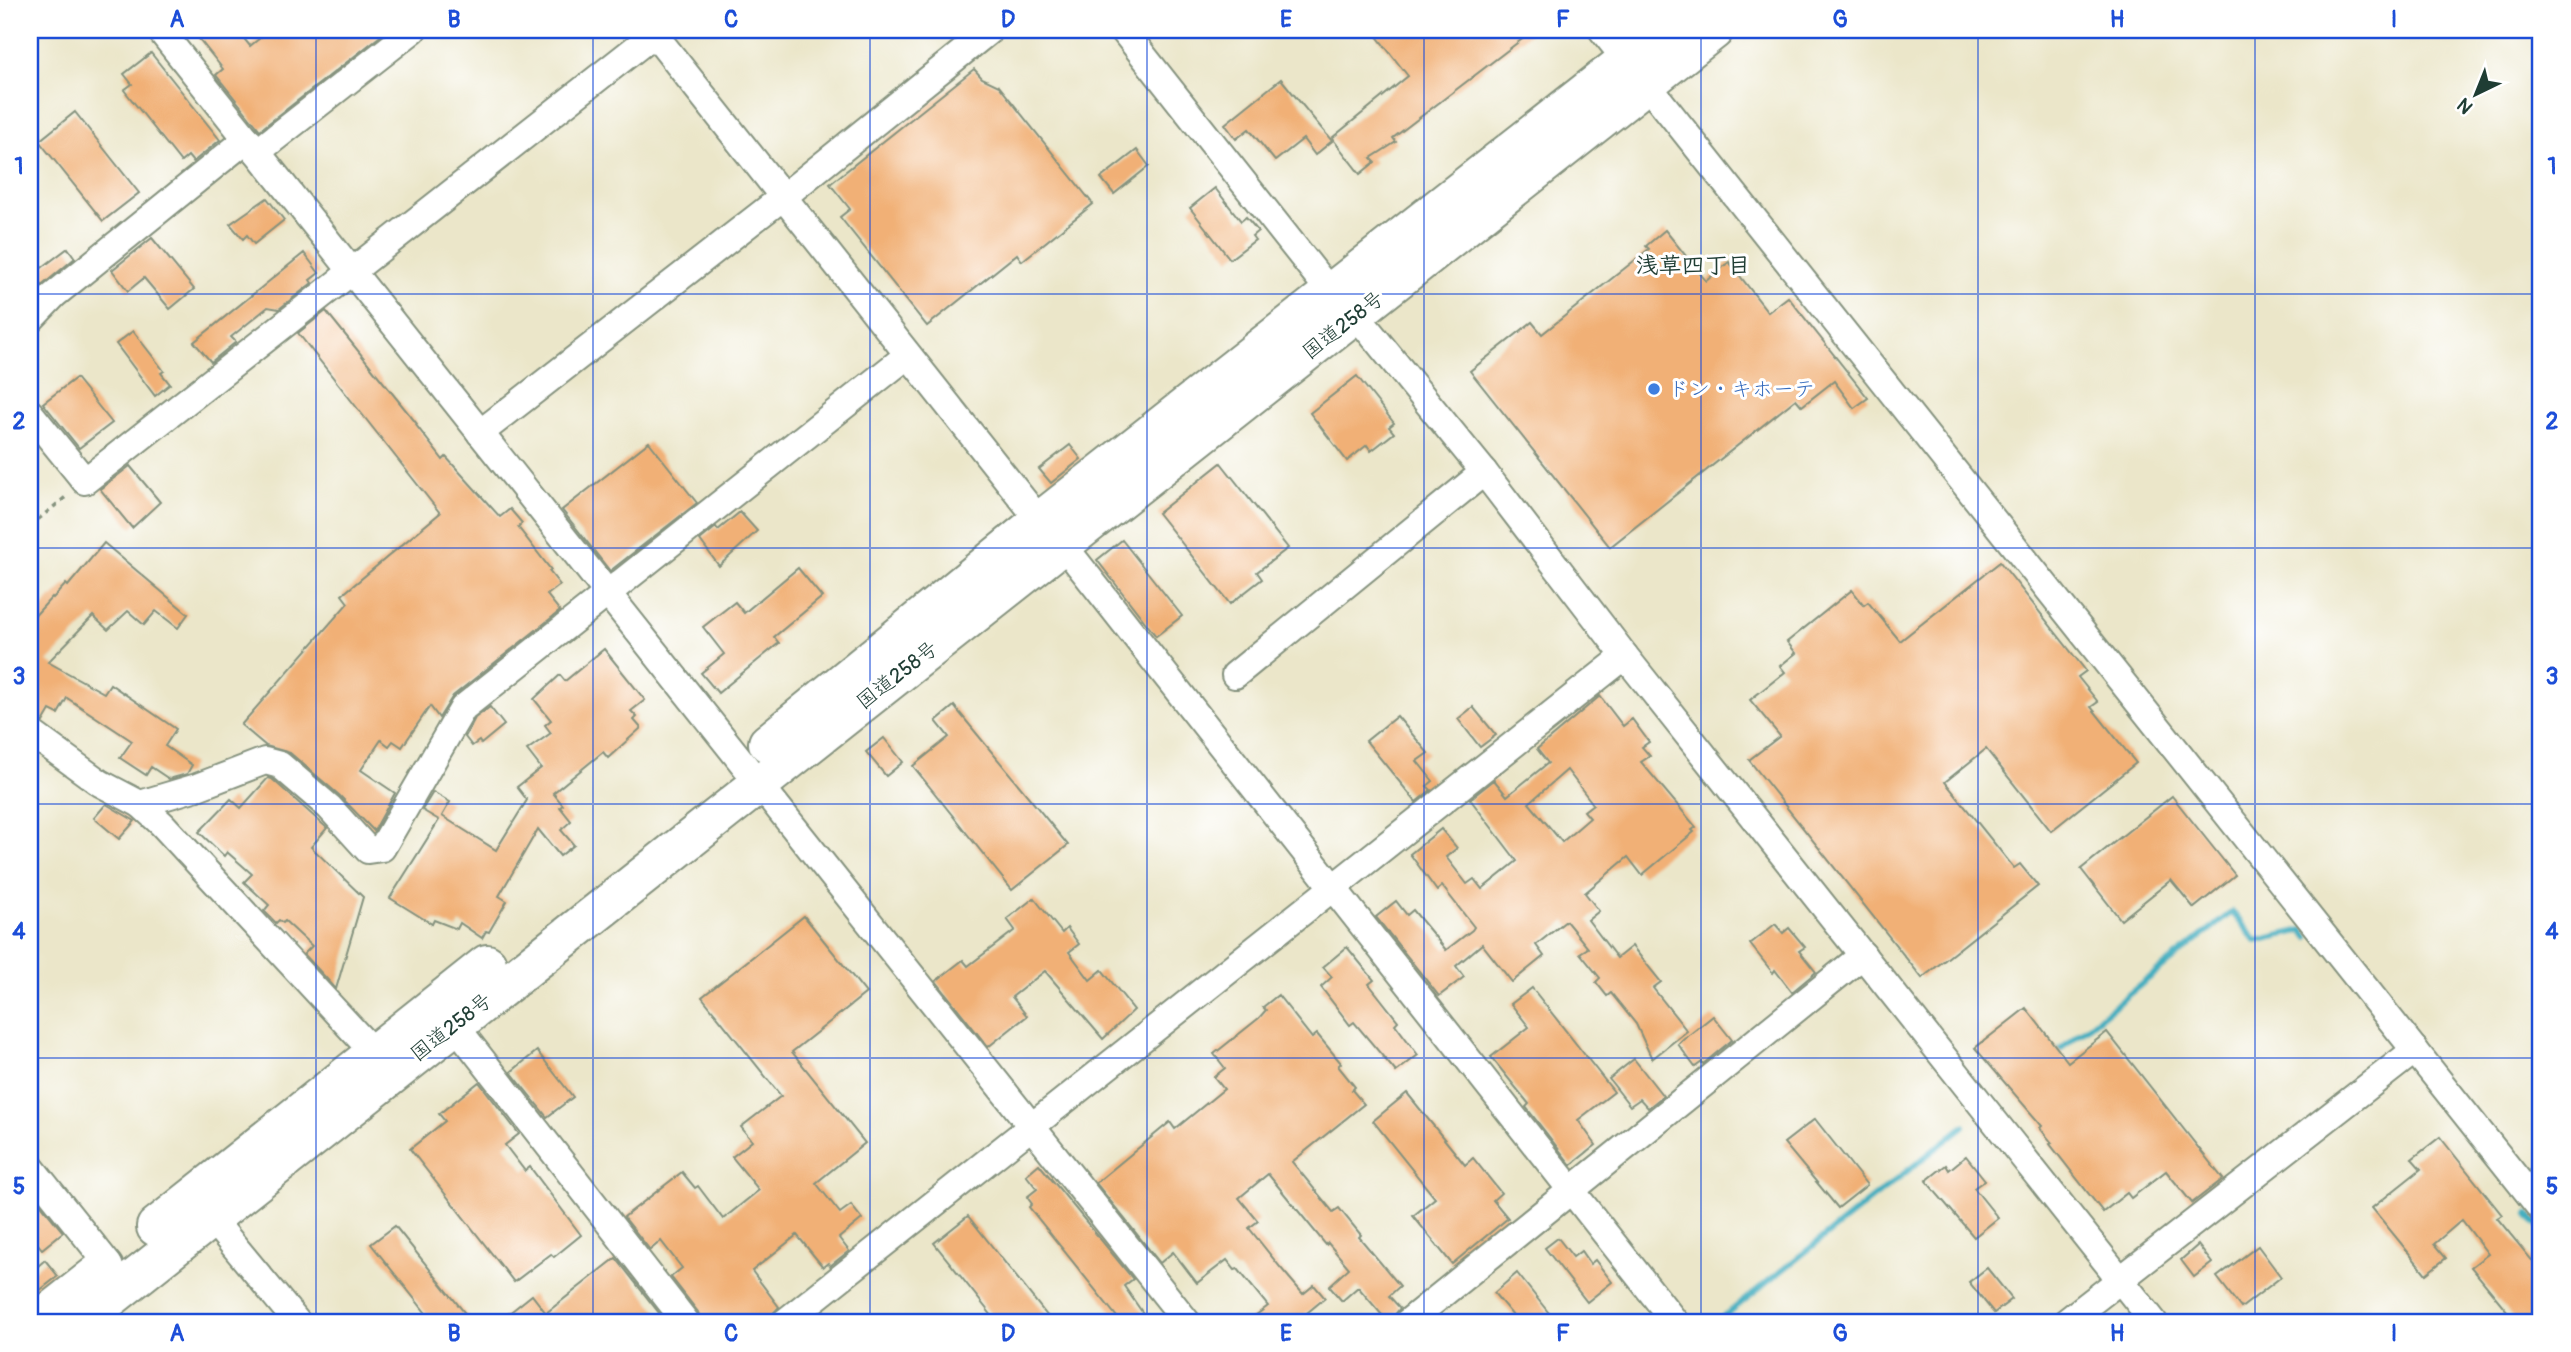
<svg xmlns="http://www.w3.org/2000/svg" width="2571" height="1352" viewBox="0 0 2571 1352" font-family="Pangolin,'Klee One',sans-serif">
<rect width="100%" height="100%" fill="#fff"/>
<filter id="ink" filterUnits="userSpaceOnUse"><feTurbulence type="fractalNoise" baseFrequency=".0143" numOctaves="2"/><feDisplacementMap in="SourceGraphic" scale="14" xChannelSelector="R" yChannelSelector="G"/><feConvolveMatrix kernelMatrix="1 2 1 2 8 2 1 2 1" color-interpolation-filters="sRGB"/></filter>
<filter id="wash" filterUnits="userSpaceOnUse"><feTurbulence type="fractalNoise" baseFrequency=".00686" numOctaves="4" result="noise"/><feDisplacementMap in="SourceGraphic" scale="28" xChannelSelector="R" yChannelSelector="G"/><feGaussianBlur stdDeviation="1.57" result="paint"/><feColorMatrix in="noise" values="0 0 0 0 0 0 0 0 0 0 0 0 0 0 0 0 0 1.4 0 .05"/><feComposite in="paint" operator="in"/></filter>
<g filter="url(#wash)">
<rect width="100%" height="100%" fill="#ebe6c9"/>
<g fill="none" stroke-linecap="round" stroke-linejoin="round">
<g stroke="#42aec0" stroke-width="6">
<polyline points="2054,1054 2232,912 2256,941 2303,930 2308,937"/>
<polyline points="2529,1214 2541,1228"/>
<polyline points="1717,1322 1964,1126"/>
</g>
</g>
<g id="blocks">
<g fill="#f1b076" fill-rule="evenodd">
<polygon points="192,30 237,30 250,46 270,30 388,30 260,130 216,75 223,69"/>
<polygon points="1372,30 1534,30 1393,138 1396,142 1371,158 1375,162 1360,174 1332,138 1408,76"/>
<polygon points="151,53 220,140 193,162 188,156 181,162 124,90 132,84 124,74"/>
<polygon points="974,69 982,78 999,86 1093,204 1022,261 1017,254 927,326 840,217 850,209 830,184"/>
<polygon points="1281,79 1332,141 1315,155 1303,139 1275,161 1249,129 1236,139 1225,124"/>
<polygon points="75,112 139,193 103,221 39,141"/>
<polygon points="1137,150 1149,166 1114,194 1101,178"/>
<polygon points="1215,188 1241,221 1246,217 1258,231 1252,236 1255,240 1230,259 1190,208"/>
<polygon points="267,198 284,220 254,244 247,235 243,239 230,224"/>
<polygon points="1665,230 1706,281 1729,262 1768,312 1788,297 1868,398 1854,408 1834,381 1802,406 1796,399 1610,547 1470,371 1532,322 1542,334 1649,249 1646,246"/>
<polygon points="152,238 194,289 170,309 144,278 128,291 112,270"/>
<polygon points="68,248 75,258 39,288 31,276"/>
<polygon points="304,253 319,273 310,280 312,283 279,309 268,307 231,337 236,342 211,362 194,342"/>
<polygon points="326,311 417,424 416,425 443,460 446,457 500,517 510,509 522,523 518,527 551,570 549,571 560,585 547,595 560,611 453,696 439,718 430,706 402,747 393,741 389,746 381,740 361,770 395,793 374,831 339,795 290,753 266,746 241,725 348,603 342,595 440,513 298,333"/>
<polygon points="133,331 164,371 161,373 170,384 155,396 116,344"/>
<polygon points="1357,376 1394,423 1389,427 1394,433 1371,451 1367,445 1347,461 1310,413"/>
<polygon points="76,378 112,423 79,448 43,403"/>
<polygon points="649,442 697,503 610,571 562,510"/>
<polygon points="1070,445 1081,459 1051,483 1039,469"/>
<polygon points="1221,463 1288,548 1257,572 1262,579 1230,604 1158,513"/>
<polygon points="130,466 160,502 132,528 100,489"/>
<polygon points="740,512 757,531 719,566 700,540 716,527 718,530"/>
<polygon points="1122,540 1182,616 1156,636 1097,560"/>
<polygon points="104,543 188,614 178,628 156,611 144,625 128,611 108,630 93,616 48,662 104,693 110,684 176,729 165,746 192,765 187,774 169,779 151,767 146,775 120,758 132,741 67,698 58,714 50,710 43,722 30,717 30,621 52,597 53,598 66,584 68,586"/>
<polygon points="2000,562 2086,671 2078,677 2098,702 2091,707 2136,763 2051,831 1986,749 1945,782 2014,868 2020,864 2038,886 1922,978 1749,760 1780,736 1750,700 1785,672 1780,666 1796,653 1787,642 1852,590 1864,605 1868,602 1900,641"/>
<polygon points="798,568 822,597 774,637 779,643 718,693 701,673 724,654 703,627 735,602 744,613"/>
<polygon points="604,649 645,700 631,711 637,717 634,720 641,728 608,758 603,752 553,793 563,805 560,807 571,821 561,830 574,845 560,856 538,829 499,896 507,901 489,932 486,931 482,938 460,923 457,929 434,920 432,924 390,898 439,820 422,810 433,792 450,802 442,816 496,850 527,800 517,787 541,768 527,750 551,733 545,725 551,720 534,699 560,675 565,681"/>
<path d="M1600 696 1623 726 1632 719 1649 742 1642 747 1650 756 1641 762 1696 827 1692 830 1694 832 1642 875 1628 857 1585 893 1599 911 1588 920 1617 958 1632 946 1661 982 1653 988 1687 1031 1652 1059 1636 1024 1611 993 1607 996 1596 982 1600 978 1580 953 1588 948 1566 921 1536 945 1544 956 1512 982 1482 944 1456 966 1464 977 1439 996 1376 917 1396 901 1407 915 1413 910 1446 950 1472 930 1474 927 1442 886 1437 891 1410 854 1441 829 1457 848 1446 857 1467 884 1474 879 1482 889 1517 861 1470 799 1494 780 1507 796 1548 763 1537 749ZM1567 770 1593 804 1584 811 1590 818 1562 842 1529 803Z"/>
<polygon points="954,706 1068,845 1012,890 913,766 949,737 936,721"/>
<polygon points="490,707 504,725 481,744 479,741 472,746 465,737 475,718"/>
<polygon points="1473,707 1496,735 1480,747 1458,719"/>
<polygon points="1397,716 1428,753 1417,761 1433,781 1427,786 1431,790 1416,802 1366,741"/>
<polygon points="884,738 903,762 886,776 866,752"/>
<polygon points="268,778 272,779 327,828 311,847 363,897 336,989 304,954 312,946 285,921 283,923 279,920 276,923 264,911 269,905 244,882 252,874 227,852 224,856 199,832 231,799 241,808"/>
<polygon points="2172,796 2235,875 2194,908 2171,880 2121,920 2081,869"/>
<polygon points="106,804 135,821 119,839 94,818"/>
<polygon points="1034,898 1062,933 1067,928 1079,944 1069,952 1090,980 1102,970 1134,1010 1103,1039 1045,971 1012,997 1027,1016 988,1047 936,981 963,960 968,966 1015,930 1007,919"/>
<polygon points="804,916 866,993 792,1052 865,1143 816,1183 840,1213 851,1205 862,1219 839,1238 849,1251 830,1266 828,1263 823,1267 797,1235 752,1271 779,1307 765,1322 701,1322 698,1312 671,1277 682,1268 661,1241 650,1250 624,1217 682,1172 695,1188 698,1186 723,1219 759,1190 732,1157 752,1141 741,1127 781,1096 702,997"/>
<polygon points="1775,924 1783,933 1789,928 1805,947 1799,951 1816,972 1792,992 1775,970 1773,973 1750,944"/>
<polygon points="1347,947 1374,980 1369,984 1398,1021 1395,1024 1418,1055 1396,1072 1354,1022 1350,1025 1321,987 1332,977 1323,967"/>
<polygon points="1532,988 1614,1092 1578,1120 1596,1145 1571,1165 1526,1107 1529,1104 1491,1057 1529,1027 1511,1004"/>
<polygon points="1278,995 1312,1038 1317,1034 1341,1063 1338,1066 1355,1087 1352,1090 1364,1104 1292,1162 1333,1212 1339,1208 1361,1235 1359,1237 1400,1286 1389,1296 1400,1308 1394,1316 1393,1322 1388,1322 1358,1287 1342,1301 1329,1286 1349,1268 1328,1243 1326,1245 1268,1174 1239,1198 1258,1221 1249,1228 1280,1267 1303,1294 1314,1285 1325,1298 1296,1322 1247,1322 1268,1306 1238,1269 1235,1270 1227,1260 1197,1283 1173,1252 1160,1263 1096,1183 1170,1122 1175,1129 1224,1089 1214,1077 1225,1068 1214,1054 1259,1018 1266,1010 1263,1007"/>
<polygon points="2026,1008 2068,1062 2107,1032 2223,1179 2192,1203 2166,1171 2131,1198 2127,1193 2103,1212 2050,1144 2052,1143 2040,1128 2042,1126 1975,1048"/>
<polygon points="1713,1016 1732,1040 1703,1064 1702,1062 1695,1067 1678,1044"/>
<polygon points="537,1051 573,1097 547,1117 511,1072"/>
<polygon points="1634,1059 1663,1096 1648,1108 1640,1099 1630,1106 1609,1079"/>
<polygon points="479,1082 519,1134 505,1145 525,1171 530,1167 581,1235 554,1257 551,1254 514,1282 410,1149 445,1121 439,1114"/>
<polygon points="1407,1093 1465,1165 1473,1158 1501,1193 1493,1200 1508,1218 1452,1264 1413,1216 1435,1198 1373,1121"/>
<polygon points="1815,1119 1867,1185 1838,1208 1784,1143"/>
<polygon points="2440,1137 2502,1215 2497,1218 2534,1263 2541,1258 2541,1322 2516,1322 2471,1267 2488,1254 2462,1220 2434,1244 2446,1258 2426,1274 2372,1208 2421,1169 2412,1159"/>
<polygon points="1966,1156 1985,1180 1974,1188 1998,1218 1974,1237 1926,1181 1946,1165 1949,1170"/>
<polygon points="1039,1164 1133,1279 1124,1286 1149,1322 1121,1322 1029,1207 1032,1204 1027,1197 1037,1189 1026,1175"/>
<polygon points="30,1191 63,1232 42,1249 30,1234"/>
<polygon points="968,1216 1052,1322 997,1322 934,1243"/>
<polygon points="395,1226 472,1322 433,1322 371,1244"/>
<polygon points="1558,1238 1573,1257 1581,1251 1590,1264 1595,1260 1612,1282 1587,1302 1545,1248"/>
<polygon points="2198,1245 2212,1263 2194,1277 2181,1260"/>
<polygon points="2258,1246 2281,1277 2241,1308 2217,1277"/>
<polygon points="616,1258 666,1322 498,1322 532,1295 546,1313"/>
<polygon points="45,1260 58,1276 30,1298 30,1273"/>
<polygon points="1987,1268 2012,1299 1994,1313 1969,1282"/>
<polygon points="1517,1273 1556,1322 1518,1322 1494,1293"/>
</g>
</g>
</g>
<g filter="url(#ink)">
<use href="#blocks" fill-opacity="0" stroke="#85927e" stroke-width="2"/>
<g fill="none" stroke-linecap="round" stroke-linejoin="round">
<defs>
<g id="minor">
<polyline points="160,30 1187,1322"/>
<polyline points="651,30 1040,521"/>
<polyline points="1123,30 1331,293 1356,315 1484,472 1625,656 2154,1322"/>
<polyline points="1602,30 1626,60"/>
<polyline points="1646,83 2541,1209"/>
<polyline points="257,152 413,30"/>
<polyline points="30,320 54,295 247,139"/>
<polyline points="30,413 85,481 654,34"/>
<polyline points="480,433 783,197 990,30"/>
<polyline points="1064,546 1675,1322"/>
<polyline points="1235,675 1484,472"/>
<polyline points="30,732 100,783 140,804 162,824 374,1053"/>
<polyline points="140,804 197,787 265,761 280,765 329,807 368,850 382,848 463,708 908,355"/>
<polyline points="454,1024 686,1322"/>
<polyline points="30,1166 109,1265"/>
<polyline points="211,1218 297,1322"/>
<polyline points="785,1322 1625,656"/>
<polyline points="1408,1322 1863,955"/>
<polyline points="2066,1322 2415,1050"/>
</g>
<g id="highway">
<polyline points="768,743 1040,521 1665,30"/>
<polyline points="156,1227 487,964"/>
<polyline points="37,1322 104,1269"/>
<path d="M80 1322C623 889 1170 462 1714 30"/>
</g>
</defs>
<use href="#minor" stroke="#85927e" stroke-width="30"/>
<use href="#highway" stroke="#85927e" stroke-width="42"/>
<polyline stroke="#85927e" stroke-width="3.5" stroke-dasharray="5 5" stroke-linecap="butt" points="30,526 67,496"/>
<use href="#minor" stroke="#fff" stroke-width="26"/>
<use href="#highway" stroke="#fff" stroke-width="38"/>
</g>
</g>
<path fill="none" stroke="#1d4ed8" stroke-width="2" stroke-opacity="0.55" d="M316 30V1322M593 30V1322M870 30V1322M1147 30V1322M1424 30V1322M1701 30V1322M1978 30V1322M2255 30V1322M30 294H2541M30 548H2541M30 804H2541M30 1058H2541"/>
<circle fill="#3f7fe0" stroke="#fff" stroke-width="2.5" cx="1654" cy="389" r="7"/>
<g text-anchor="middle" stroke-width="6" stroke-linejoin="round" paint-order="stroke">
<g font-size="21" fill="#1f3d34" stroke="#fff">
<text transform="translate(1343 325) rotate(-38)" y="7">国道258号</text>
<text transform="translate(897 675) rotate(-38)" y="7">国道258号</text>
<text transform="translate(451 1027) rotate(-38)" y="7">国道258号</text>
</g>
<g font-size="21" fill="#366cbe" stroke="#fff" text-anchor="start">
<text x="1668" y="396">ドン・キホーテ</text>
</g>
<g font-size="23" font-weight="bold" fill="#1f3d34" stroke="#fff">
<text x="1693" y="273">浅草四丁目</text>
</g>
</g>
<rect width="2571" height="1352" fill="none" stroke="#fff" stroke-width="77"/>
<g transform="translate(2476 94) rotate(223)" stroke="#ffffff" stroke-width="5" paint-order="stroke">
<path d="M0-5L12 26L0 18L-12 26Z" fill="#1f3d34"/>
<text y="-10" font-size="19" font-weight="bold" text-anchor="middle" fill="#1f3d34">N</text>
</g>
<rect x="38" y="38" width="2494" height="1276" fill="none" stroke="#1d4ed8" stroke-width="2.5"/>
<g font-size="23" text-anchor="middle" font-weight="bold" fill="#1d4ed8">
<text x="177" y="27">A</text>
<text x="454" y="27">B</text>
<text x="731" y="27">C</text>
<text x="1008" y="27">D</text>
<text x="1286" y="27">E</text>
<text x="1563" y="27">F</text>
<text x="1840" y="27">G</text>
<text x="2117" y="27">H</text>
<text x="2394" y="27">I</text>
<text x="19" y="174">1</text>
<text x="2552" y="174">1</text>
<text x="19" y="429">2</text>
<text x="2552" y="429">2</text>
<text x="19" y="684">3</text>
<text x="2552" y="684">3</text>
<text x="19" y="939">4</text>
<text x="2552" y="939">4</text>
<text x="19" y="1194">5</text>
<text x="2552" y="1194">5</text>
<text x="177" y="1341">A</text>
<text x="454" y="1341">B</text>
<text x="731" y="1341">C</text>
<text x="1008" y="1341">D</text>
<text x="1286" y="1341">E</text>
<text x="1563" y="1341">F</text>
<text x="1840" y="1341">G</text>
<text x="2117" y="1341">H</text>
<text x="2394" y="1341">I</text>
</g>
</svg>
